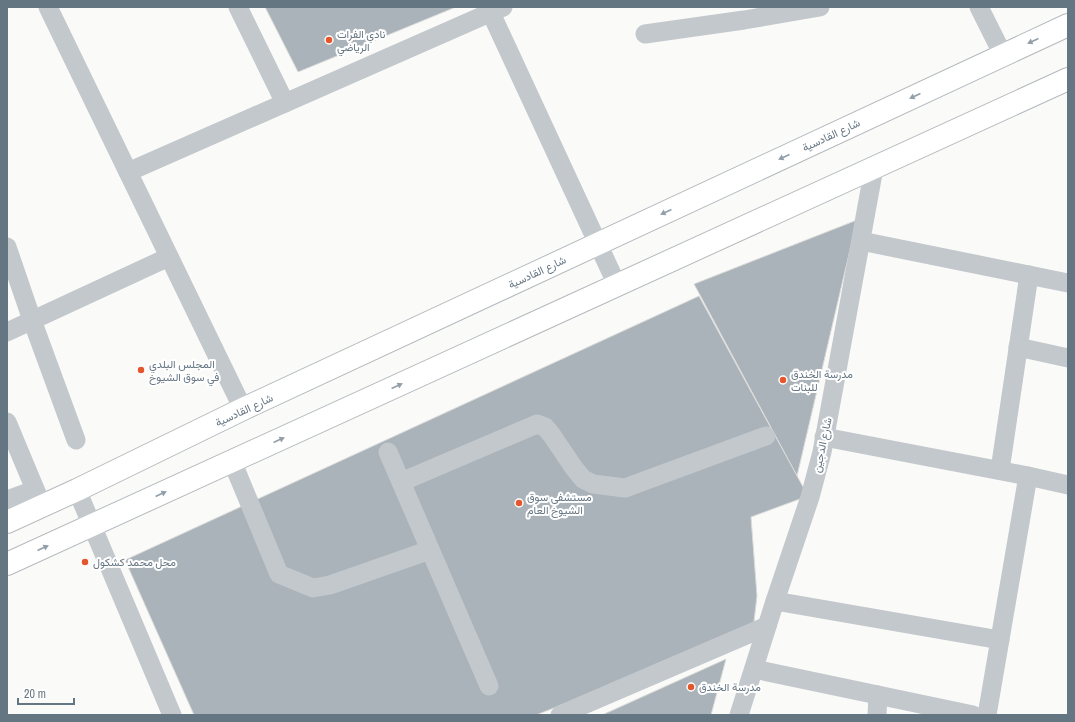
<svg xmlns="http://www.w3.org/2000/svg" width="1075" height="722" viewBox="0 0 1075 722" font-family="'Archivo Narrow',Vazirmatn,sans-serif">
<rect width="100%" height="100%" fill="#fafaf8"/>
<g fill="#aab3b9" stroke="#dcdcda">
<polygon points="265,7 456,7 298,72"/>
<polygon points="857,220 797,476 694,284"/>
<polygon points="699,296 808,496 751,517 757,596 753,630 536,715 194,715 125,560"/>
<polygon points="726,659 711,715 602,715"/>
</g>
<g fill="none" stroke-linecap="round" stroke-linejoin="round">
<defs>
<g id="major">
<polyline points="7,522 77,490 243,409 1068,25"/>
<polyline points="7,564 1068,79"/>
</g>
</defs>
<use href="#major" stroke="#b5babe" stroke-width="24"/>
<g stroke="#c3c8cc" stroke-width="19">
<polyline points="48,7 243,409"/>
<polyline points="238,7 285,103"/>
<polyline points="979,7 1003,55"/>
<polyline points="491,13 617,285"/>
<polyline points="645,34 744,20 820,7"/>
<polyline points="128,172 503,7"/>
<polyline points="861,241 1068,283"/>
<polyline points="7,247 32,320 76,440"/>
<polyline points="7,332 169,257"/>
<polyline points="1018,347 1068,358"/>
<polyline points="7,422 42,506"/>
<polyline points="824,437 1028,476 1068,485"/>
<polyline points="388,452 489,686"/>
<polyline points="232,461 279,574 313,588 330,585 430,550"/>
<polyline points="1000,470 1029,275"/>
<polyline points="401,482 537,424 545,427 551,434 574,468 583,479 593,484 625,488 766,436"/>
<polyline points="77,490 172,715"/>
<polyline points="7,500 35,490"/>
<polyline points="775,601 1000,640"/>
<polyline points="754,669 973,715"/>
<polyline points="560,715 767,626"/>
<polyline points="739,715 775,601 810,497 822,452 874,168"/>
<polyline points="877,715 878,695"/>
<polyline points="987,715 1028,476"/>
</g>
<use href="#major" stroke="#fff" stroke-width="22"/>
</g>
<defs><path id="oneway-solid" d="M-6-.8H1V-3.2L6.5 0L1 3.2V.8H-6Z"/></defs>
<g fill="#939fa8">
<use href="#oneway-solid" transform="translate(1033 41) rotate(155)"/>
<use href="#oneway-solid" transform="translate(915 96) rotate(155)"/>
<use href="#oneway-solid" transform="translate(784 157) rotate(155)"/>
<use href="#oneway-solid" transform="translate(666 212) rotate(155)"/>
<use href="#oneway-solid" transform="translate(397 386) rotate(-25)"/>
<use href="#oneway-solid" transform="translate(279 440) rotate(-25)"/>
<use href="#oneway-solid" transform="translate(161 494) rotate(-25)"/>
<use href="#oneway-solid" transform="translate(43 548) rotate(-24)"/>
</g>
<g fill="#e4572e" stroke="#fff" stroke-width="1.5">
<circle cx="329" cy="40" r="4"/>
<circle cx="141" cy="370" r="4"/>
<circle cx="783" cy="380" r="4"/>
<circle cx="519" cy="503" r="4"/>
<circle cx="85" cy="562" r="4"/>
<circle cx="691" cy="687" r="4"/>
</g>
<g text-anchor="middle" stroke-width="4" stroke-linejoin="round" paint-order="stroke">
<g font-size="11" fill="#657683" stroke="#fff" text-anchor="start">
<text x="337" y="38">نادي الفرات<tspan x="337" dy="13">الرياضي</tspan></text>
<text x="149" y="368">المجلس البلدي<tspan x="149" dy="13">في سوق الشيوخ</tspan></text>
<text x="791" y="378">مدرسة الخندق<tspan x="791" dy="13">للبنات</tspan></text>
<text x="527" y="501">مستشفى سوق<tspan x="527" dy="13">الشيوخ العام</tspan></text>
<text x="93" y="566">محل محمد كشكول</text>
<text x="699" y="691">مدرسة الخندق</text>
</g>
<g font-size="11" fill="#657683" stroke="#fff">
<text transform="translate(831 135) rotate(-25)" y="4">شارع القادسية</text>
<text transform="translate(537 272) rotate(-25)" y="4">شارع القادسية</text>
<text transform="translate(244 410) rotate(-25)" y="4">شارع القادسية</text>
<text transform="translate(822 445) rotate(-78)" y="4">شارع الدجين</text>
</g>
</g>
<rect width="1075" height="722" fill="none" stroke="#657683" stroke-width="16"/>
<path d="M18 698v6h56v-6" fill="none" stroke="#657683" stroke-width="2"/>
<text x="24" y="698" font-size="12" fill="#657683" stroke="#ffffff" stroke-width="3" paint-order="stroke">20 m</text>
</svg>
